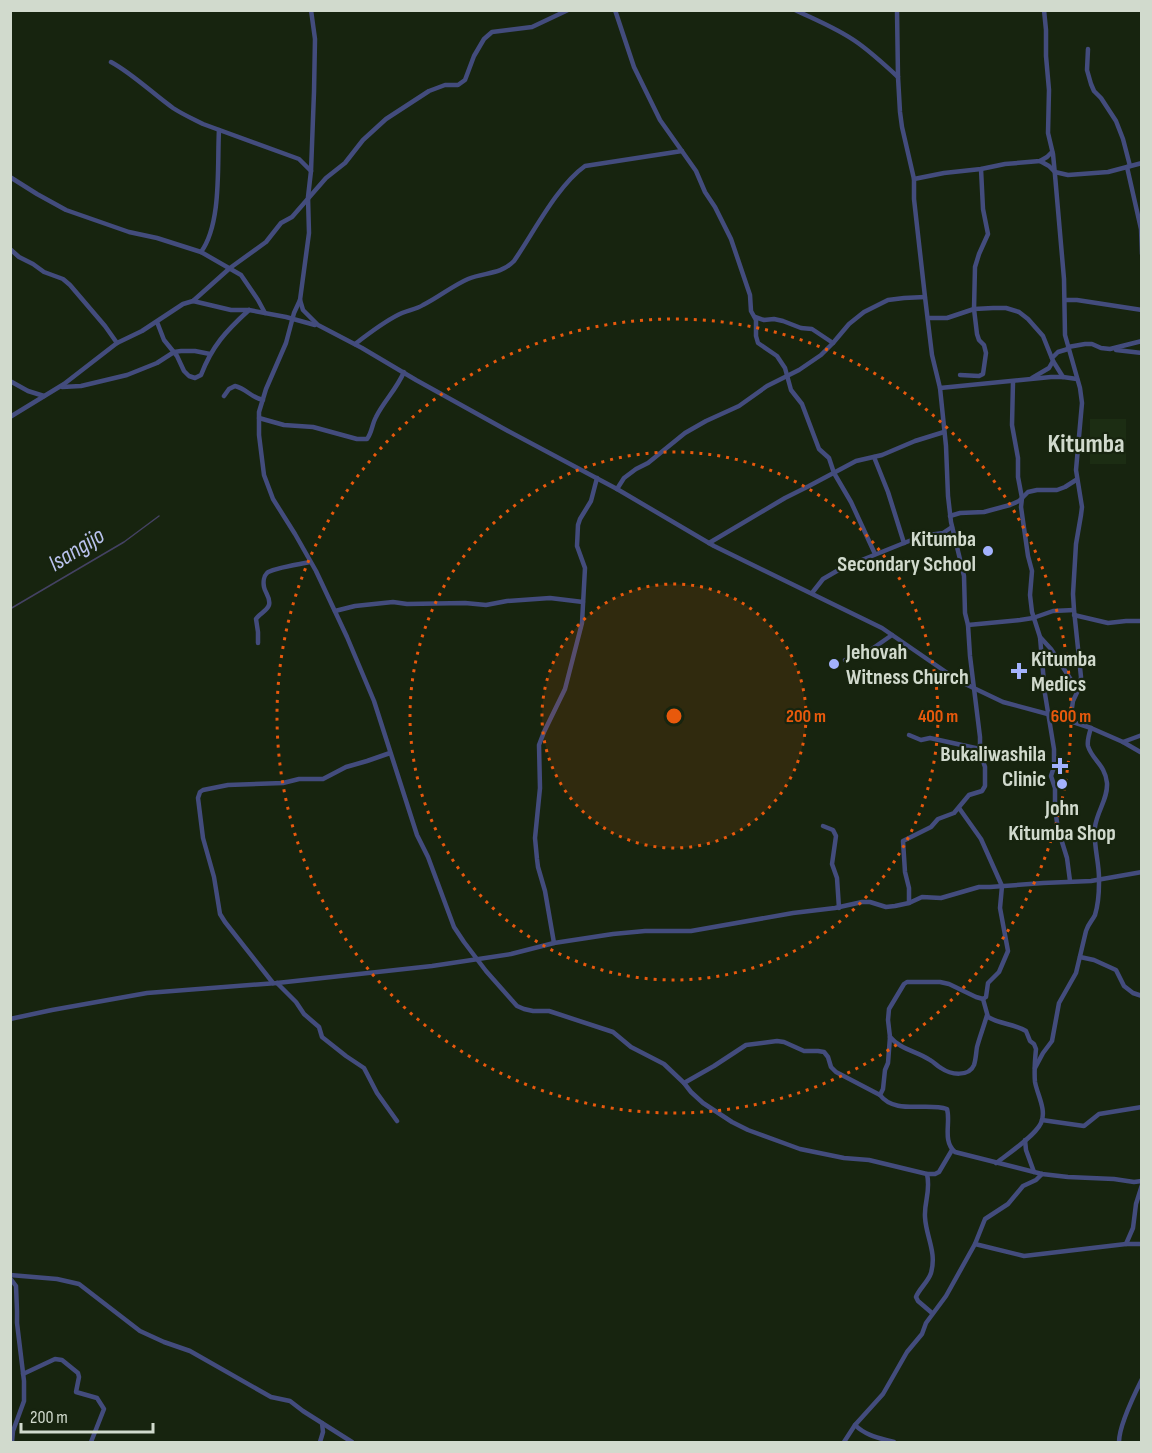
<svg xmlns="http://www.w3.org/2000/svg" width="1152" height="1453" viewBox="0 0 1152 1453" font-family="'Sofia Sans Condensed',sans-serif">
<rect width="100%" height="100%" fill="#17240f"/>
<rect fill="#1c2d13" x="1090" y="419" width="36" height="45"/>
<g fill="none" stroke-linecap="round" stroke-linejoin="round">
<polyline stroke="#444263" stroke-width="1.5" points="10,609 124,542 159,516"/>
<g stroke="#434c7d" stroke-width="4.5">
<polyline points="311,10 315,39 314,92 311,171 308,197 309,233 300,300 303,310 318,325 362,348 416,380 508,431 617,489 714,546 882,628 959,681 1003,702 1055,716 1091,728 1123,742 1142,753"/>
<polyline points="615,10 634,67 660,120 696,171 705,192 715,207 731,239 750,295 751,311 756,320 756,336 758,343 777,356 785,368 791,390 802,404 819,449 829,458 834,473 851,502 875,554"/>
<path d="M795 10C816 20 839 29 858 43 872 53 885 65 898 77"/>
<polyline points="897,10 898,77 900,112 902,127 914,179 914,199 925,297 932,355 940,388 946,446 948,496 951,522 964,576 965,613 968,625 970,656 980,737 980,752 985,767 985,786 982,791 969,795 954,813 938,819 931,827 903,841 905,872 909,888 909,903"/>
<polyline points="1044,10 1046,30 1046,56 1049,90 1048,133 1053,154 1055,175 1064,279 1065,335 1080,388 1082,403 1076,470 1082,507 1081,515 1076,544 1073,594 1074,610 1081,677 1080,686 1073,701 1070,721"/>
<polyline points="1088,49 1087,70 1091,84 1094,91 1101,98 1116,121 1123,139 1130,166"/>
<path d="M111 62C133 74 152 93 173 108 182 114 193 119 203 124L299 159 311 171"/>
<polyline points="1040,161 1049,166 1055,172 1068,175 1108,172 1142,163"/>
<polyline points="1127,167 1141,229 1142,254"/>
<polyline points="10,177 37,194 66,210 129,232 157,238 201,252 241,275 258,300 265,313"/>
<polyline points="914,179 944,173 981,169 1005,164 1040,161 1047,157 1052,152"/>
<polyline points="10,249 19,257 33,264 44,272 63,279 70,285 105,326 117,343"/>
<path d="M201 252C222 223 217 165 219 130"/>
<polyline points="300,300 294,313 286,343 266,389 259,412 259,435 264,475 273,499 295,534 316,571 347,637 374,701 417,835 428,857 454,927 464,942 486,971 517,1006 524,1009 533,1011 549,1011 613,1032 631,1047 664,1064 684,1083 691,1092 703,1103 732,1122 748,1130 800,1149 844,1158 869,1160 927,1174 935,1174 939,1172 952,1150"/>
<polyline points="1065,300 1077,300 1142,310"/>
<polyline points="193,301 230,268 266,242 281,223 292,217 326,178 345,163 363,140 386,119 429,91 445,85 458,85 465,80 474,56 484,39 492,32 532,27 568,10"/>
<polyline points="755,317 764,320 774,319 783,321 801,328 812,329 833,343"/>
<polyline points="928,318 947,318 974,309 993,308 1006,308 1019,312 1028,319 1043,336 1053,361 1063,377"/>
<path d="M157 322 164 340 177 356 184 371 189 376 195 378 201 375C212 346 226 331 249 310"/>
<path d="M355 344C370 333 384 321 402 313 409 310 417 309 423 305 439 297 452 286 468 279 485 272 500 275 514 261 534 232 557 186 585 166L682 151"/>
<polyline points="1068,347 1085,344 1092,344 1101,348 1110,349 1142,341"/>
<polyline points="1116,350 1142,353"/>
<polyline points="1052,358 1058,352 1068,349"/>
<polyline points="960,375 979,376 983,374 986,353 984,345 979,340 977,334 974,309 975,267 979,254 988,234 983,209 981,169"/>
<polyline points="1032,378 1049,368 1053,361"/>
<polyline points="10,381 28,391 44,396"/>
<polyline points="1013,382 1012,425 1018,458 1018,477 1022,498 1021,507 1028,556 1032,571 1030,595 1032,612 1040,637 1051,649 1077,689"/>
<polyline points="62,387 81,386 127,375 157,363 174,352 181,351 195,351 210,354"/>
<polyline points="940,388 1051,377 1063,377 1077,379"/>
<path d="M224 396 229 389 235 386C247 389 250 397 263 400"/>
<polyline points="10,417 64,384 117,343 142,331 183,304 193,301 231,310 249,310 286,317 315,325"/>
<path d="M259 418 284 425 313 427 357 439H367C372 433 372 424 376 417 384 401 396 390 404 372"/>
<polyline points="874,457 888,492 904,543"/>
<polyline points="617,489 624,478 636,469 648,463 685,433 706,421 739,406 767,386 799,370 821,355 833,343 849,324 864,312 888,300 904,298 925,297"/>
<polyline points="950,516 960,513 984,512 1010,505 1019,501 1028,492 1037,490 1057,490 1065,487 1076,480"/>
<polyline points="709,543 785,498 809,486 856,461 882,455 915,441 944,432"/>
<polyline points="812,593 823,579 842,568 904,543 922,536 943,533 952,527"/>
<polyline points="335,611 355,606 393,602 407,604 465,603 486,605 507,601 550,598 583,602"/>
<polyline points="1074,615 1108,623 1126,621 1142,621"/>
<polyline points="968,625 1020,620 1033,618 1053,611 1074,610"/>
<polyline points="1040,637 1045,694 1054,749 1054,767 1051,776 1055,788 1055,809 1058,829 1067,858 1070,881"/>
<path d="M258 643V632L256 619C259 614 267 611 269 605 271 598 265 593 264 587 263 582 264 576 267 573 272 568 302 564 310 562"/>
<polyline points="845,660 869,651 892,635"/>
<polyline points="909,735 921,740 930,738 980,749"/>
<polyline points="1123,742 1142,735"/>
<path d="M959 808 981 839 1002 886 1000 908 1008 951 999 972 988 983 986 997 983 999 976 997 949 984 940 982H907L904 984 889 1009 888 1020 890 1037 888 1063 885 1070 883 1089 880 1095C895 1115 927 1102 947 1109 951 1122 942 1141 955 1152L1042 1174 1068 1177 1114 1179 1134 1182 1142 1181"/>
<polyline points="823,826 833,830 836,836 832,864 837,878 839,908"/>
<polyline points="554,943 545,891 538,867 537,859 535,838 540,788 539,745 544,732 565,689 582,623 585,568 577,546 578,525 580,519 591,501 597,478"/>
<polyline points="1080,957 1094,960 1116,970 1124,986 1133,993 1142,996"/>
<polyline points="273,983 225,922 220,914 214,877 203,838 198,798 200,792 203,790 228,785 283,783 299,779 323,779 346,767 367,761 390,753"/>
<polyline points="277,983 296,1002 304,1014 319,1027 322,1037 346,1056 364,1068 377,1093 397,1121"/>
<path d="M983 999 988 1017C1000 1024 1014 1024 1026 1031L1030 1041 1034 1044 1036 1049C1035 1059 1034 1071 1035 1082 1037 1094 1047 1110 1041 1123 1035 1136 1008 1154 996 1163"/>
<polyline points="10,1019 52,1010 147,993 277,983 432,966 511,954 554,943 613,934 645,931 691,931 793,913 835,908 862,902 870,902 886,907 895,906 909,903 922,897 941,898 979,887 990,887 1043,883 1091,881 1142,872"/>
<path d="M890 1037C901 1050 917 1051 930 1060 934 1062 937 1066 941 1068 951 1075 969 1077 974 1065 976 1059 976 1053 977 1047 980 1036 984 1026 987 1015"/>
<path d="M1035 1068 1043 1053 1052 1041 1059 1003 1076 973 1086 931C1088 924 1092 921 1095 915 1098 905 1099 893 1099 883 1100 864 1093 846 1095 827 1097 811 1108 799 1107 783 1105 764 1092 760 1088 746 1087 741 1089 734 1091 728"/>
<polyline points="684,1083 714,1066 746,1045 777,1041 784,1042 804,1051 818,1051 824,1052 828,1057 831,1067 836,1072 880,1095"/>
<polyline points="1042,1120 1084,1126 1099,1114 1142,1107"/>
<polyline points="1025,1140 1026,1150 1034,1172"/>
<path d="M927 1174C931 1192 924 1201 925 1217 926 1237 937 1252 931 1273 928 1282 919 1289 916 1297L918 1301 932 1313"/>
<polyline points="975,1244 1024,1256 1126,1244 1142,1244"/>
<polyline points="1126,1244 1133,1228 1136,1204 1142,1185"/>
<polyline points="10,1275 57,1279 79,1284 140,1331 164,1342 190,1351 271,1397 290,1401 303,1411 352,1442"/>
<polyline points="10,1278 16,1286 17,1311 17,1323 24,1381 24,1401 13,1431 12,1442"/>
<polyline points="23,1374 55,1359 62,1360 78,1373 79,1377 76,1392 97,1398 104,1409 91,1442"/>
<path d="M855 1425C866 1436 880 1438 894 1442"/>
<polyline points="320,1442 323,1432 322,1423"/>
<polyline points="844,1442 855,1425 883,1394 907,1352 922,1334 926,1323 946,1296 975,1244 985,1219 1008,1204 1023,1186 1036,1180 1042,1174"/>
<path d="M1119 1442C1119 1426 1134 1395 1142 1379"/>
</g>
</g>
<circle cx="674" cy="716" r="132" fill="#e8590c" fill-opacity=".12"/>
<g fill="none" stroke="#e8590c" stroke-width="3" stroke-dasharray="3 6">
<circle cx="674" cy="716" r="132"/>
<circle cx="674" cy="716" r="264"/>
<circle cx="674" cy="716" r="397"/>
</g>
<g fill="#a3b2fd" stroke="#17240f" stroke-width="2">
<circle cx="988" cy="551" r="6"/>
<circle cx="834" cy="664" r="6"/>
<path d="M1016 662h6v6h6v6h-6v6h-6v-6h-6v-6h6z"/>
<path d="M1057 757h6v6h6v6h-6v6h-6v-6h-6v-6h6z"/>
<circle cx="1062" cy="784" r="6"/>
</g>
<g text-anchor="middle" stroke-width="4.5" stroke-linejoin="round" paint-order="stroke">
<g font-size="22" font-weight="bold" fill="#d1dacd" stroke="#17240f" text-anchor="end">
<text x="976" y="546">Kitumba<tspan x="976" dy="25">Secondary School</tspan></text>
<text x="846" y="659" text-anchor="start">Jehovah<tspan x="846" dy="25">Witness Church</tspan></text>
<text x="1031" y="666" text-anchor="start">Kitumba<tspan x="1031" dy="25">Medics</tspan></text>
<text x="1046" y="761">Bukaliwashila<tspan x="1046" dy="25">Clinic</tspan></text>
<text x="1062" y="815" text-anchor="middle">John<tspan x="1062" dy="25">Kitumba Shop</tspan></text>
</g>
<g font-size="24" font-style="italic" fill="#b9c2ed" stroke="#17240f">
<text transform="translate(76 549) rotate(-32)" y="8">Isangijo</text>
</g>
<g font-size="26" font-weight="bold" fill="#d1dacd" stroke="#17240f">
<text x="1086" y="452">Kitumba</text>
</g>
</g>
<circle cx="674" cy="716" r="9" fill="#e8590c" stroke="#17240f" stroke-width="3"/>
<g font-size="18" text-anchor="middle" font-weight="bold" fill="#e8590c" stroke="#17240f" stroke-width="4.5" stroke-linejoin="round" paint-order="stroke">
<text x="806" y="722">200 m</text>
<text x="938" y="722">400 m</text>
<text x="1071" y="722">600 m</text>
</g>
<rect width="1152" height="1453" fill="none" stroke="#d1dacd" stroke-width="24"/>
<path d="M21 1423v9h132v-9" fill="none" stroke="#d1dacd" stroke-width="3"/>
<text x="30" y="1423" font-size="18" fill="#d1dacd" stroke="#17240f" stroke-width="4.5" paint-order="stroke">200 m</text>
</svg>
